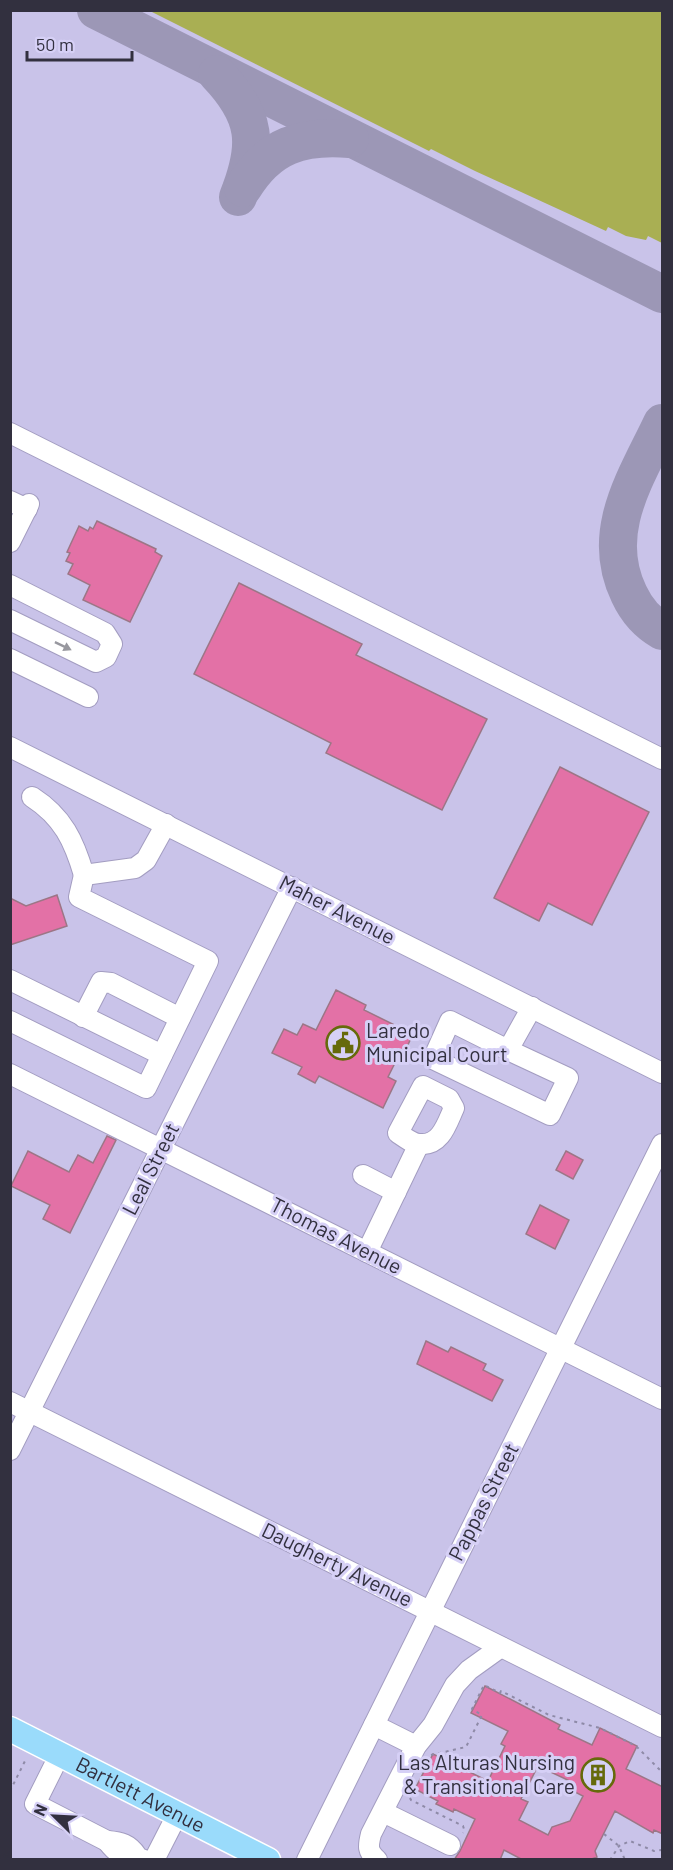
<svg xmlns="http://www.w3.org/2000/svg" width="673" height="1870" viewBox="0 0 673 1870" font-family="Barlow,sans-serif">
<rect width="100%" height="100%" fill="#c9c3e9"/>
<polygon fill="#a9af53" points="150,11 662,11 662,243 648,236 646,240 626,236 608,227 606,231 475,171 431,149 429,151"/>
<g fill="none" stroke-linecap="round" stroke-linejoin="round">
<g stroke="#9c97b6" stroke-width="38">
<polyline points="96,10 662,294"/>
<path d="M217 74C257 116 259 145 238 197"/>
<path d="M243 188C269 145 302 135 350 139"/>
<path d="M662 423C636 478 599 532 629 594 636 609 648 623 662 631"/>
</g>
</g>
<g fill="#e371a6" stroke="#9c7686" stroke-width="1.5" fill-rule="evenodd">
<polygon points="97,521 156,549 155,552 162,556 130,622 83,600 90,585 68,574 73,564 66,561 70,553 67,552 79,526 88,531 90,527 93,529"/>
<polygon points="239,583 362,644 356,655 487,719 442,810 326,753 331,743 194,674"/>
<polygon points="560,767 649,812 592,925 548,903 539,921 494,898"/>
<polygon points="57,895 67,926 10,945 10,898 26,906"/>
<polygon points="336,990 366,1005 364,1010 413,1034 404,1053 401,1051 388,1077 396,1081 383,1108 319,1076 315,1083 298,1074 302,1067 272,1053 284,1029 297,1035 303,1024 316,1030"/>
<polygon points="107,1136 116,1140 70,1233 43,1219 50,1205 11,1186 28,1151 69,1172 78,1155 93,1163"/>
<polygon points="566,1151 583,1160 573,1179 556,1170"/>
<polygon points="540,1205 569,1220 555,1249 526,1234"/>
<polygon points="426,1341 448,1352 451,1347 486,1364 483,1370 503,1380 492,1401 417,1364"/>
<path d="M485 1686 560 1725 558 1729 592 1745 600 1728 637 1746 626 1769 663 1787V1834L654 1830 653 1833 615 1811 595 1851 597 1857 589 1860H523L504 1850 500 1860H454L460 1851 475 1819 454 1809 453 1812 436 1804 438 1801 415 1789 433 1754 488 1781 505 1746 501 1744 508 1731 471 1713ZM538 1766 574 1783 571 1790 583 1796 570 1821 552 1827 548 1835 519 1820 528 1802 521 1799Z"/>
</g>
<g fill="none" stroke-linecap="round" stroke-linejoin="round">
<defs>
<g id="minor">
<polyline points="10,433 662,759"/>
<polyline points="10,501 27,509"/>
<polyline points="10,542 29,504"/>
<polyline points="10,585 105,633 112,644 106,657 96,662 10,620"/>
<polyline points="10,659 88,697"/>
<polyline points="10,747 662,1073"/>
<path d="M32 797C63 817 74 841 84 875L135 868 146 860 166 824"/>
<polyline points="10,980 162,1055"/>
<polyline points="83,1017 101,982 111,983 180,1018"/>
<polyline points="10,1021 146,1088 208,961 79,897 84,875"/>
<polyline points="508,1050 568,1078 550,1115 433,1059 450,1021 508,1050 532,1007"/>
<polyline points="10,1074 662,1399"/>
<path d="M423 1086 449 1099 454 1108C447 1123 441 1146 420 1144 413 1144 404 1137 398 1133Z"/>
<polyline points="363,1175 396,1192"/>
<polyline points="367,1252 419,1144"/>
<polyline points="10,1402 662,1727"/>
<polyline points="10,1450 292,887"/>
<polyline points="374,1725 416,1746"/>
<polyline points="60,1754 35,1804 107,1841"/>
<polyline points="383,1812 450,1845"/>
<path d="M137 1856C129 1844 121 1842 107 1841 124 1863 125 1851 144 1860"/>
<polyline points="154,1860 178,1813"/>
<polyline points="307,1860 662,1144"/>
<path d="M377 1860C367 1851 368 1846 371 1834L416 1746 433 1725 455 1685 469 1670 501 1647"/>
</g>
<g id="major">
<path id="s1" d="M10 1729 268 1860"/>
</g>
</defs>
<use href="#minor" stroke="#a39dc1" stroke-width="22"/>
<use href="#major" stroke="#fff" stroke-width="27"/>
<g stroke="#8e8aa7" stroke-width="2" stroke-dasharray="3 4.5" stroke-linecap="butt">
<polyline points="431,1755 466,1747 482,1715 472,1709 484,1685 500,1693 501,1691 549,1715 600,1728 636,1746 662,1772"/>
<polyline points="10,1791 26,1759"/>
<polyline points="410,1798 411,1800 463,1826 464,1829 463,1833"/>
<polyline points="604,1834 619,1846 625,1860"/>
<polyline points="610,1860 619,1846 630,1841 654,1851 662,1850"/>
</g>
<use href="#minor" stroke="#fff" stroke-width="20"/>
<use href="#major" stroke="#9adbfb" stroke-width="24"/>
</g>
<defs><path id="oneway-solid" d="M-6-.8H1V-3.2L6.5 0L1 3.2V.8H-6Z" transform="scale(1.5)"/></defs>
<use fill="#98989f" href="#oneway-solid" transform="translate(63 646) rotate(26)"/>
<defs>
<symbol id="civic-ring" viewBox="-11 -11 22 22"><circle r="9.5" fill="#d6d0f6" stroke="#666a0b" stroke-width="1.5"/><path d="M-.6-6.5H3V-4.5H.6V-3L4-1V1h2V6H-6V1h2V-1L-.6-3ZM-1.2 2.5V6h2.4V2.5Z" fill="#666a0b"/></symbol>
<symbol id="building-ring" viewBox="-11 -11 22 22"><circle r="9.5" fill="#d6d0f6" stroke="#666a0b" stroke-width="1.5"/><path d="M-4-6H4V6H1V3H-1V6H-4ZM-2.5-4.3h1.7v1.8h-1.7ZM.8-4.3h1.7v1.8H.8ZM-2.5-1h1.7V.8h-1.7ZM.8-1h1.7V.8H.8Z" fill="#666a0b"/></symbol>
</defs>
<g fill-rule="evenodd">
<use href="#civic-ring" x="324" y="1024" width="38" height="38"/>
<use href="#building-ring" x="579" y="1756" width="38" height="38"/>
</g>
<g text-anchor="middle" stroke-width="6" stroke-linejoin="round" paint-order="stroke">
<g font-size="21" fill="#32303f" stroke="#d6d0f6">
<text transform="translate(337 910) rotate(27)" y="7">Maher Avenue</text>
<text transform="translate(151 1169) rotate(-63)" y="7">Leal Street</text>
<text transform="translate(336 1236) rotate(27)" y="7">Thomas Avenue</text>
<text transform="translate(484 1502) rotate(-63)" y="7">Pappas Street</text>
<text transform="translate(337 1565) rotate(26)" y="7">Daugherty Avenue</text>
<text dy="7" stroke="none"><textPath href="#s1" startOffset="146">Bartlett Avenue</textPath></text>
</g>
<g font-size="21" fill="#32303f" stroke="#d6d0f6" text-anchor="start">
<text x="366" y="1038">Laredo<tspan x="366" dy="24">Municipal Court</tspan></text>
<text x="575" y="1770" text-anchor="end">Las Alturas Nursing<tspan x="575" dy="24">&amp; Transitional Care</tspan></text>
</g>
</g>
<rect width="673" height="1870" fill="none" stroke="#32303f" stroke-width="24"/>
<g transform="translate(54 1816) rotate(294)" stroke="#d6d0f6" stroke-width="4.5" paint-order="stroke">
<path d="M0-4.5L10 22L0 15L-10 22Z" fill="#32303f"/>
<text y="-9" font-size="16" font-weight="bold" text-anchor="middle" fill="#32303f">N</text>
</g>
<path d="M27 51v9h105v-9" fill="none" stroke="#32303f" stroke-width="3"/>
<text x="36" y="51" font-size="18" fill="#32303f" stroke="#d6d0f6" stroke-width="4.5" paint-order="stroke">50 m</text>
</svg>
